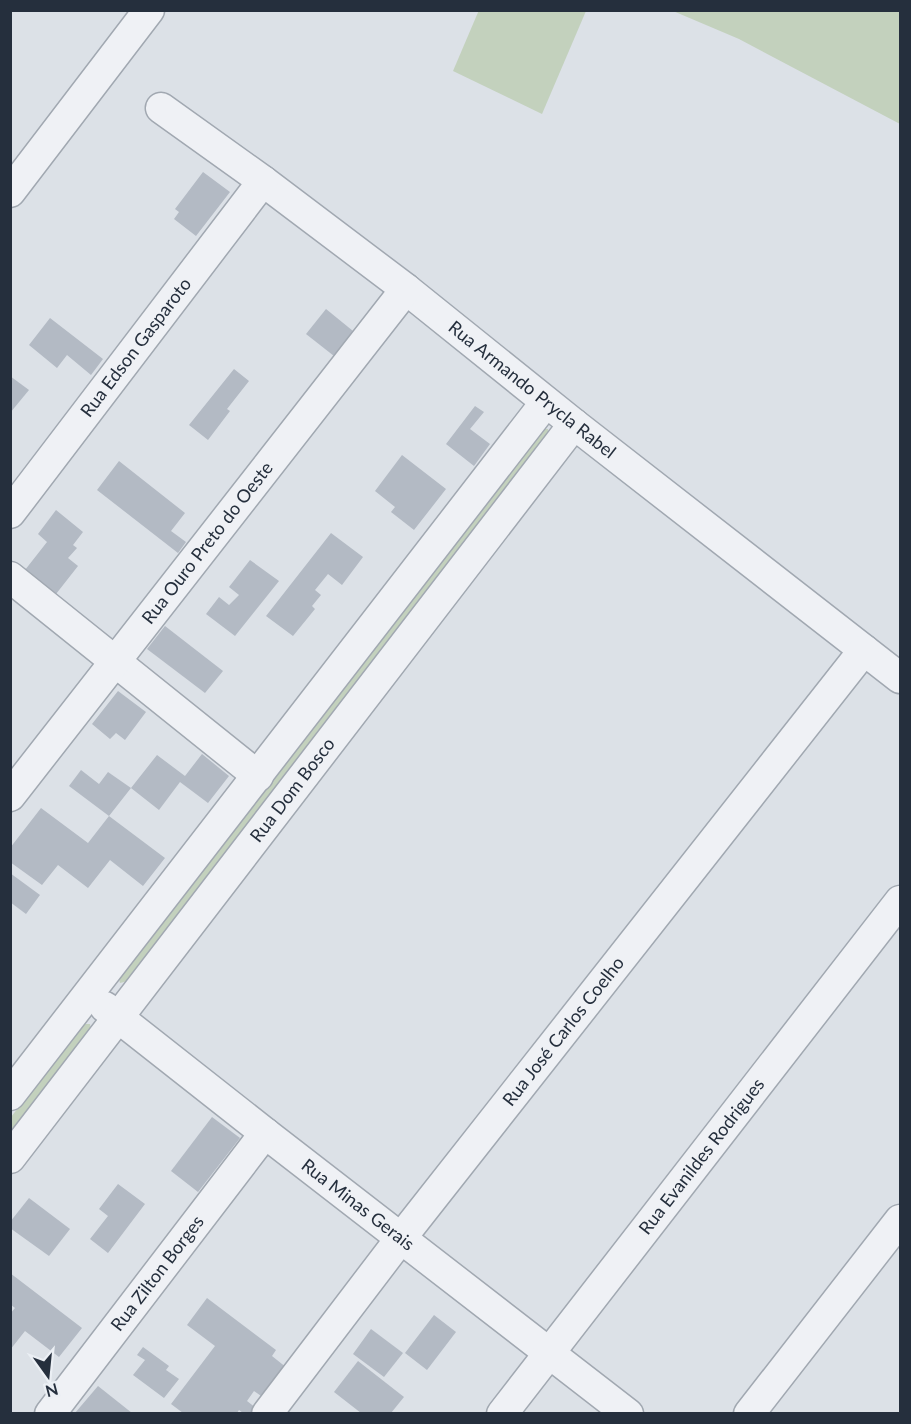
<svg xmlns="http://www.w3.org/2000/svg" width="911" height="1424" viewBox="0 0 911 1424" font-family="Lato,sans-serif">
<rect width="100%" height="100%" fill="#dce1e7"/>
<g fill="#c3d1bd">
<polygon points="479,10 586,11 542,114 453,71"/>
<polygon points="673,11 900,11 900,124 739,39"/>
<polygon points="539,428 548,429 548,437 128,981 120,983 118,975"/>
<polygon points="84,1024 90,1024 91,1032 11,1135 11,1117"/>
</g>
<g fill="#b3bac4">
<polygon points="203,172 230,192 196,236 174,219 179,212 175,209"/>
<polygon points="326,309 353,331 334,356 306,334"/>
<polygon points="50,318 103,359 91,375 67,355 57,368 29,345"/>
<polygon points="234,369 249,381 227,409 230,411 208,440 189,425"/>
<polygon points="10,376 29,390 10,413"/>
<polygon points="475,406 484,412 470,429 490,444 474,466 446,444"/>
<polygon points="402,455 446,489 414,530 391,512 395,507 375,491"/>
<polygon points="119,461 185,513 171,531 186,542 178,553 97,490"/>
<polygon points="56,510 83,532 73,545 77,548 68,558 78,566 56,594 25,570 47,542 38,534"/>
<polygon points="331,533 363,557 342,585 328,574 315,590 321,595 312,606 315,609 293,636 266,616"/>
<polygon points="250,560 279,581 235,636 206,614 219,597 229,605 239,595 229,587"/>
<polygon points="165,626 223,671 205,693 147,649"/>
<polygon points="118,691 146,712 125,740 116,733 110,739 92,724"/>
<polygon points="202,754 229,776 208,803 180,782 159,810 131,788 157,755 185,776"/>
<polygon points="81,770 99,784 108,772 131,788 109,816 69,786"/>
<polygon points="41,808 88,843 109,816 165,858 143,886 110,860 88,888 58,865 42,885 10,862 10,848"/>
<polygon points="10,873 40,895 26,914 10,902"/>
<polygon points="212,1117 240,1138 198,1192 171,1171"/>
<polygon points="118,1184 145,1204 108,1253 90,1239 108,1216 99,1209"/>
<polygon points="29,1198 70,1229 49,1256 10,1228 10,1222"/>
<polygon points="10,1273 82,1328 59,1357 25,1331 10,1350 10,1314 15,1308 10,1304"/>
<polygon points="207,1298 276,1350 272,1356 287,1368 264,1398 254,1391 247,1401 256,1408 252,1413 243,1413 239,1410 237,1413 183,1413 171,1404 215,1346 187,1325"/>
<polygon points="434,1315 456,1332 427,1370 405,1353"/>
<polygon points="371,1329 403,1353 384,1377 353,1354"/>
<polygon points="143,1347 169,1366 166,1370 179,1379 164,1398 133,1375 145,1360 137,1355"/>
<polygon points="358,1361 404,1397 391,1413 361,1413 334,1392"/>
<polygon points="98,1386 132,1413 75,1413"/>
</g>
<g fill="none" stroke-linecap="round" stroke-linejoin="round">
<defs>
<g id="minor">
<path id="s1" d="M161 108 263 181 406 289 574 424 900 678"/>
<polyline points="10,192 149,10"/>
<path id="s2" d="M10 513 263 181"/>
<polyline points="10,577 258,776"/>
<path id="s3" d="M10 796 406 289"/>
<path id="s4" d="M105 1007 265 1133 628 1414"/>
<polyline points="10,1095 546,402"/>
<path id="s5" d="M10 1158 574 424"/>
<path id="s6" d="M50 1414 265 1133"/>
<path id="s7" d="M267 1414 401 1238 864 650"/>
<path id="s8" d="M502 1414 900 901"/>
<polyline points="749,1414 900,1220"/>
</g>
</defs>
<use href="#minor" stroke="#a1a8b1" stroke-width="33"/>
<use href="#minor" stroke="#eff1f5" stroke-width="30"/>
</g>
<g text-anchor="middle" stroke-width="6" stroke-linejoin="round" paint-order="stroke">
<g font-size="18" fill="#252f3d" stroke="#ebeff4">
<text dy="6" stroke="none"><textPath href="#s2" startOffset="208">Rua Edson Gasparoto</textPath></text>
<text dy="6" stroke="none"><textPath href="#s1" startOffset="466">Rua Armando Prycla Rabel</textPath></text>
<text dy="6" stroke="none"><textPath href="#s3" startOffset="321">Rua Ouro Preto do Oeste</textPath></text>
<text dy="6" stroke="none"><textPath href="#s5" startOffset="464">Rua Dom Bosco</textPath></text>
<text dy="6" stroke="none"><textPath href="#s7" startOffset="484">Rua José Carlos Coelho</textPath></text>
<text dy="6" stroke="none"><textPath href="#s8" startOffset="326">Rua Evanildes Rodrigues</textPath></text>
<text dy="6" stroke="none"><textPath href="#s4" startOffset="321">Rua Minas Gerais</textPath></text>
<text dy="6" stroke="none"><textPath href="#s6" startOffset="177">Rua Zilton Borges</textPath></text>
</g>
</g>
<rect width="911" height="1424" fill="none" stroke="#252f3d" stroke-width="24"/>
<g transform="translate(48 1376) rotate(165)" stroke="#ebeff4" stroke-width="4.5" paint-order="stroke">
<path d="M0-4.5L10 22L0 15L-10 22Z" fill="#252f3d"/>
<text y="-9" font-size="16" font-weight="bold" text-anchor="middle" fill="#252f3d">N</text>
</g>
</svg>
